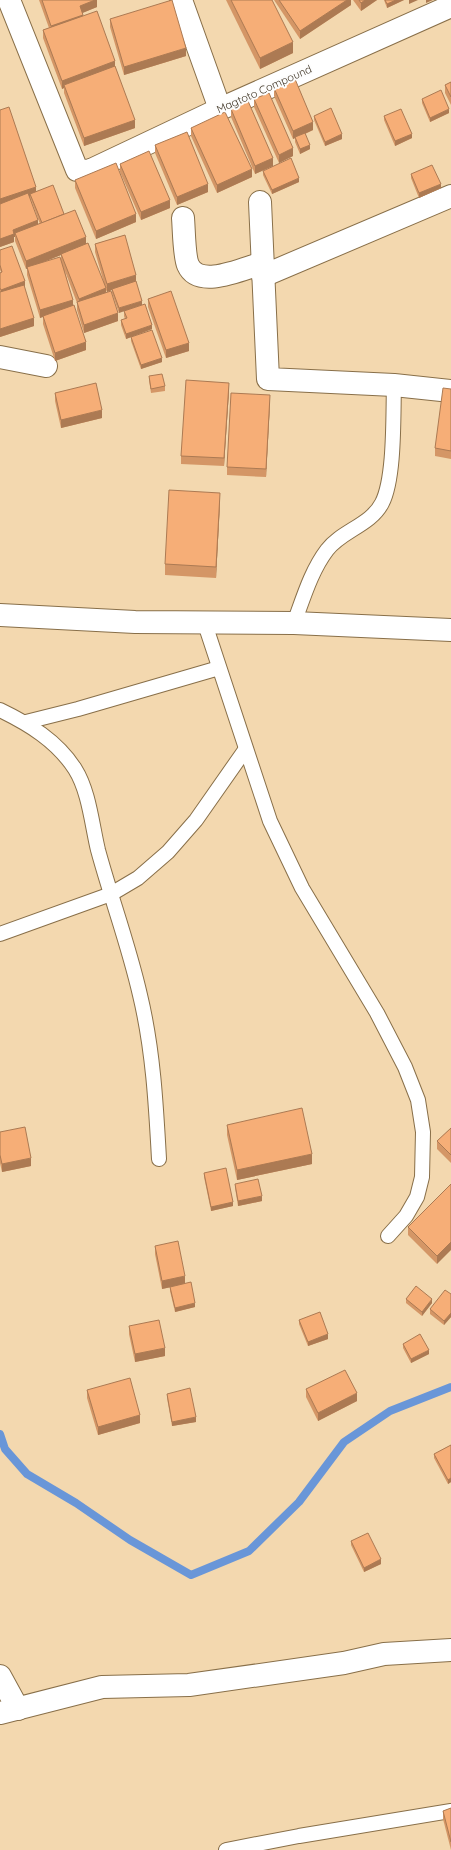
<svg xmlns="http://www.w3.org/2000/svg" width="451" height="1850" viewBox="0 0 451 1850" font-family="Quicksand,sans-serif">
<rect width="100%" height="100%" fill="#f3d8af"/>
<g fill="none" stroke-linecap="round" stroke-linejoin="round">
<polyline stroke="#6996d8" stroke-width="8" points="0,1434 5,1449 27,1474 76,1503 130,1540 191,1575 249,1551 299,1502 344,1442 390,1411 451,1387"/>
<defs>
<g id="lane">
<polyline points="204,621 270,821 302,888 377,1013 405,1067 418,1100 423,1132 422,1177 417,1197 406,1216 388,1236"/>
<path d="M294 623C303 599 311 571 327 550 341 531 371 525 382 503 395 478 393 415 394 385"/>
<path d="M0 710C29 724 57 741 75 769 89 791 92 825 98 850 111 898 129 946 140 995 153 1049 156 1104 159 1159"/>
<polyline points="26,722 78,709 219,668"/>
<polyline points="0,934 111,894 138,878 168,852 196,820 245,750"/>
<polyline points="226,1850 299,1836 451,1811"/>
</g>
<g id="street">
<polyline points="9,0 77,170 89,171 220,109 451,6"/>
<polyline points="181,0 220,109"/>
<polyline points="260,202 268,379 394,385 451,391"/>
<path d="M183 218C184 229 184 256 188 265 199 290 244 268 263 263"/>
<polyline points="263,276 451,196"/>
<polyline points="0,357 46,366"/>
<polyline points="0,615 135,622 294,623 451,630"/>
<polyline points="0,1676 18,1709"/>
<polyline points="0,1713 102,1687 189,1685 344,1663 384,1654 451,1650"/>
</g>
</defs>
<use href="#lane" stroke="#886f49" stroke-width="16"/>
<use href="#street" stroke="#886f49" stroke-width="24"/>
<use href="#lane" stroke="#fff" stroke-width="14"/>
<use href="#street" stroke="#fff" stroke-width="22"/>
</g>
<g fill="#d49666" fill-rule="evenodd">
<polygon points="39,0 97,0 97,7 82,13 83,16 115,66 135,128 84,146 64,93 64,88 62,89 43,38 43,30 49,28"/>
<polygon points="226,0 272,0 293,53 260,69"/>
<polygon points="274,0 351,0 351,5 300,39"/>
<polygon points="353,0 377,0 361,11"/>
<polygon points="384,0 404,0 387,8"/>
<polygon points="110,19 186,56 124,75 110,27"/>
<polygon points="451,82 451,105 445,93 445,85"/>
<polygon points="274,88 313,130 305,134 310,149 300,154 295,142 295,138 293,139 274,96"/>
<polygon points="254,99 293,156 279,163 254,107"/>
<polygon points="422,99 449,113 430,122 422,103"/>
<polygon points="231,109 273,166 255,174 231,117"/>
<path d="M0 110 36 191 64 214 86 244 104 283 95 252V244L125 235 119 313 112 293V290L107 292 106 290V292L118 321 84 333 77 310V303L65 271 73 306 86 350 55 361 43 324V316L40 318 27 275V268L26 269 15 241V237H14V242L0 247ZM30 197 40 224H38ZM61 255V259L41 263Z"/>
<polygon points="314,116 342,139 325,146 314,120"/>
<polygon points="384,116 412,138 395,146 384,120"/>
<polygon points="191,128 252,177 217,193 191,136"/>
<polygon points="155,145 208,192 177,205 155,153"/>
<polygon points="120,164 170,208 141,220 120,172"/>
<polygon points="263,171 299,182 272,194 263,175"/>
<polygon points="411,174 441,188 419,198 411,178"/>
<polygon points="75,180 136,222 96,239 75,188"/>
<polygon points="0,250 25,286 24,286 34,326 0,337 0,273 1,272 0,270"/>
<polygon points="148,299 189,351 166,358 148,307"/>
<polygon points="124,311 152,329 126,339 121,325 121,320 125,319 124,316"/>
<polygon points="131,337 162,362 141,369 131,341"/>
<polygon points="149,376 165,386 165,391 151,393 149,380"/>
<polygon points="451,389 451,459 435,456 435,448"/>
<polygon points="229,391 224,466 181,464 181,456"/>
<polygon points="55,393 102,418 61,428 55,401"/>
<polygon points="270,403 266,477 227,475 227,467"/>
<polygon points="220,503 216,578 165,575 165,564"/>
<polygon points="227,1125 312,1164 237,1180 227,1135"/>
<polygon points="451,1128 451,1163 437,1149 437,1141"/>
<polygon points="0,1132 31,1166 2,1172 0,1163"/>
<polygon points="204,1173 233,1206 211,1211 204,1177"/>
<polygon points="235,1184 262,1201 238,1206 235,1188"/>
<polygon points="451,1184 437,1264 408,1235 408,1227"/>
<polygon points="155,1246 185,1284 162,1289 155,1254"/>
<polygon points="170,1287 195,1307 175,1312 170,1291"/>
<polygon points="451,1294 451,1317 444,1325 430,1314 430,1309"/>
<polygon points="406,1299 432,1303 422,1316 406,1303"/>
<polygon points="299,1320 328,1339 308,1346 299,1324"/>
<polygon points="129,1326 165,1356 135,1362 129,1334"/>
<polygon points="403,1344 429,1354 411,1363 403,1348"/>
<polygon points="306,1389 357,1401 318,1421 306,1397"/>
<polygon points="87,1390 140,1423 98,1435 87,1398"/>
<polygon points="167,1394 196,1422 172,1426 167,1398"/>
<polygon points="451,1445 451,1482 448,1484 434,1458 434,1454"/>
<polygon points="351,1541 381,1564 364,1572 351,1545"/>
<polygon points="451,1808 451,1850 443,1819 443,1811"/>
</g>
<g fill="#ac7a53">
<polygon points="95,0 97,0 97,7 80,14 80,6"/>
<polygon points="347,0 351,0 351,5 300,39 300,31"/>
<polygon points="365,0 377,0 361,11 361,3"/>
<polygon points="396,0 404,0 387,8 387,4"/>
<polygon points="409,0 418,0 409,4"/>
<polygon points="426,0 433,0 426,3"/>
<polygon points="83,15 83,23 51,34 51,26"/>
<polygon points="293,42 293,53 260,69 260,58"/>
<polygon points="186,48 186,56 124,75 124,67"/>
<polygon points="115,61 115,69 64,85 64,88 62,89 62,81"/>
<polygon points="449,109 449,113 430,122 430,118"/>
<polygon points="135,120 135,128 84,146 84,138"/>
<polygon points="313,122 313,130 293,139 293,131"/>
<polygon points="342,134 342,139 325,146 325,142"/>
<polygon points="412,134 412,138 395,146 395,141"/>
<polygon points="310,145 310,149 300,154 300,149"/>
<polygon points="293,148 293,156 279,163 279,155"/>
<polygon points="273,158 273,166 255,174 255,166"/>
<polygon points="252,169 252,177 217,193 217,185"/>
<polygon points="299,178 299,182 272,194 272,190"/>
<polygon points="208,184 208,192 177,205 177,197"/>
<polygon points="441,184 441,188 419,198 419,193"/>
<polygon points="36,187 36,195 30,194 30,197 0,207 0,199"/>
<polygon points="170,200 170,208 141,220 141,212"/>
<polygon points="136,214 136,222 96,239 96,231"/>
<polygon points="38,220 38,228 15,233 15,237 14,237 14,242 0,247 0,239 13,230"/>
<polygon points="86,237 86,245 26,269 26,261"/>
<polygon points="136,275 136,283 112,289 112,290 107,292 107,284"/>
<polygon points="25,281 25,286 1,295 1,290"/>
<polygon points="106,288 106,296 79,307 79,299"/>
<polygon points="73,300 73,308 40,318 40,310"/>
<polygon points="142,301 142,305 119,313 119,308"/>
<polygon points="118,313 118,321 84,333 84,325"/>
<polygon points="34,318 34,326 0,337 0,329"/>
<polygon points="152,325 152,329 126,339 126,334"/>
<polygon points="86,342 86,350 55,361 55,353"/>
<polygon points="189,343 189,351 166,358 166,350"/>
<polygon points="162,358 162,362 141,369 141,365"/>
<polygon points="229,383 229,391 224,466 224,458"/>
<polygon points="270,395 270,403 266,477 266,469"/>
<polygon points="102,410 102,418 61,428 61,420"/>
<polygon points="220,493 220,503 216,578 216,567"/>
<polygon points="312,1154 312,1164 237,1180 237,1170"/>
<polygon points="31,1158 31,1166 2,1172 2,1164"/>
<polygon points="262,1196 262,1201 238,1206 238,1201"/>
<polygon points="233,1202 233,1206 211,1211 211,1207"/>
<polygon points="451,1242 451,1250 437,1264 437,1256"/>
<polygon points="185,1276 185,1284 162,1289 162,1281"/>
<polygon points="432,1299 432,1303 422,1316 422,1312"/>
<polygon points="195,1303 195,1307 175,1312 175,1308"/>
<polygon points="451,1313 451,1317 444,1325 444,1321"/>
<polygon points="328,1334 328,1339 308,1346 308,1342"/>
<polygon points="165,1348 165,1356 135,1362 135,1354"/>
<polygon points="429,1350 429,1354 411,1363 411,1359"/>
<polygon points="357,1393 357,1401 318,1421 318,1413"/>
<polygon points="140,1415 140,1423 98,1435 98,1427"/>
<polygon points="196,1417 196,1422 172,1426 172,1422"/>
<polygon points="451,1478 451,1482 448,1484 448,1480"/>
<polygon points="381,1559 381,1564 364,1572 364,1568"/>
</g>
<g fill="#f6ae77" stroke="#ac7a53">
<polygon points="42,0 95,0 80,6 83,15 51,26"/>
<polygon points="172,0 186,48 124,67 110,19"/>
<polygon points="231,0 272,0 293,42 260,58"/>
<polygon points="279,0 347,0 300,31"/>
<polygon points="359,0 365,0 361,3"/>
<polygon points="385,0 396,0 387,4"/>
<polygon points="97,11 115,61 62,81 43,30"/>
<polygon points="115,66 135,120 84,138 64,85"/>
<polygon points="295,79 313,122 293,131 274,88"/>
<polygon points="451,82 451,97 445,85"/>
<polygon points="441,90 449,109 430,118 422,99"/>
<polygon points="269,93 293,148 279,155 254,99"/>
<polygon points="248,101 273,158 255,166 231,109"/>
<polygon points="9,107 36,187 0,199 0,110"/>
<polygon points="331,108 342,134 325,142 314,116"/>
<polygon points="401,109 412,134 395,141 384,116"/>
<polygon points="225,112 252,169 217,185 191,128"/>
<polygon points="187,132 208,184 177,197 155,145"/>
<polygon points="305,133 310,145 300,149 295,137"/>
<polygon points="149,151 170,200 141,212 120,164"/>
<polygon points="291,158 299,178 272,190 263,171"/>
<polygon points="116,163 136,214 96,231 75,180"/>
<polygon points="432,165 441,184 419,193 411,174"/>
<polygon points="53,185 64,214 42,223 30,194"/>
<polygon points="28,193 38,220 13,230 14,234 0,239 0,204"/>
<polygon points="75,210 86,237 26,261 15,233"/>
<polygon points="125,235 136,275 107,284 95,244"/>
<polygon points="88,243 106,288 79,299 61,254"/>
<polygon points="12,246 25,281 1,290 0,288 0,273 2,272 0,265 0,250"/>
<polygon points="60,257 73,300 40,310 27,267"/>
<polygon points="136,281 142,301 119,308 112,289"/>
<polygon points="24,285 34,318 0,329 0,292"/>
<polygon points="111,291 118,313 84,325 77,302"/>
<polygon points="171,291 189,343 166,350 148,299"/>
<polygon points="145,304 152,325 126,334 121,320 127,318 124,311"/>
<polygon points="74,305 86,342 55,353 43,316"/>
<polygon points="152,330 162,358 141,365 131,337"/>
<polygon points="162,374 165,386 151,389 149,376"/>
<polygon points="186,380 229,383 224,458 181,456"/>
<polygon points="96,383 102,410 61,420 55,393"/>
<polygon points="443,388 451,389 451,451 435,448"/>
<polygon points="231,393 270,395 266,469 227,467"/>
<polygon points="169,490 220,493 216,567 165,564"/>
<polygon points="302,1108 312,1154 237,1170 227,1125"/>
<polygon points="25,1127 31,1158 2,1164 0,1155 0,1132"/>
<polygon points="451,1128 451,1155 437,1141"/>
<polygon points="226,1168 233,1202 211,1207 204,1173"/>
<polygon points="258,1179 262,1196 238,1201 235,1184"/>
<polygon points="451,1184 451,1242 437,1256 408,1227"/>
<polygon points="178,1241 185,1276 162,1281 155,1246"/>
<polygon points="191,1282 195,1303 175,1308 170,1287"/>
<polygon points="416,1286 432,1299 422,1312 406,1299"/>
<polygon points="445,1290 451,1294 451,1313 444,1321 430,1309"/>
<polygon points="320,1312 328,1334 308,1342 299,1320"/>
<polygon points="159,1320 165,1348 135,1354 129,1326"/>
<polygon points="420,1334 429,1350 411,1359 403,1344"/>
<polygon points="345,1370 357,1393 318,1413 306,1389"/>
<polygon points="130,1378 140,1415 98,1427 87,1390"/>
<polygon points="190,1388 196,1417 172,1422 167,1394"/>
<polygon points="451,1445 451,1478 448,1480 434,1454"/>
<polygon points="368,1533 381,1559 364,1568 351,1541"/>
<polygon points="451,1808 451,1842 443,1811"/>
</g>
<g text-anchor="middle" stroke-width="4" stroke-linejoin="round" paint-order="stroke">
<g font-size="11" fill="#3b3020" stroke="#fdfdfd">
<text transform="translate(264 89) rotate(-24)" y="4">Magtoto Compound</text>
</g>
</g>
</svg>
